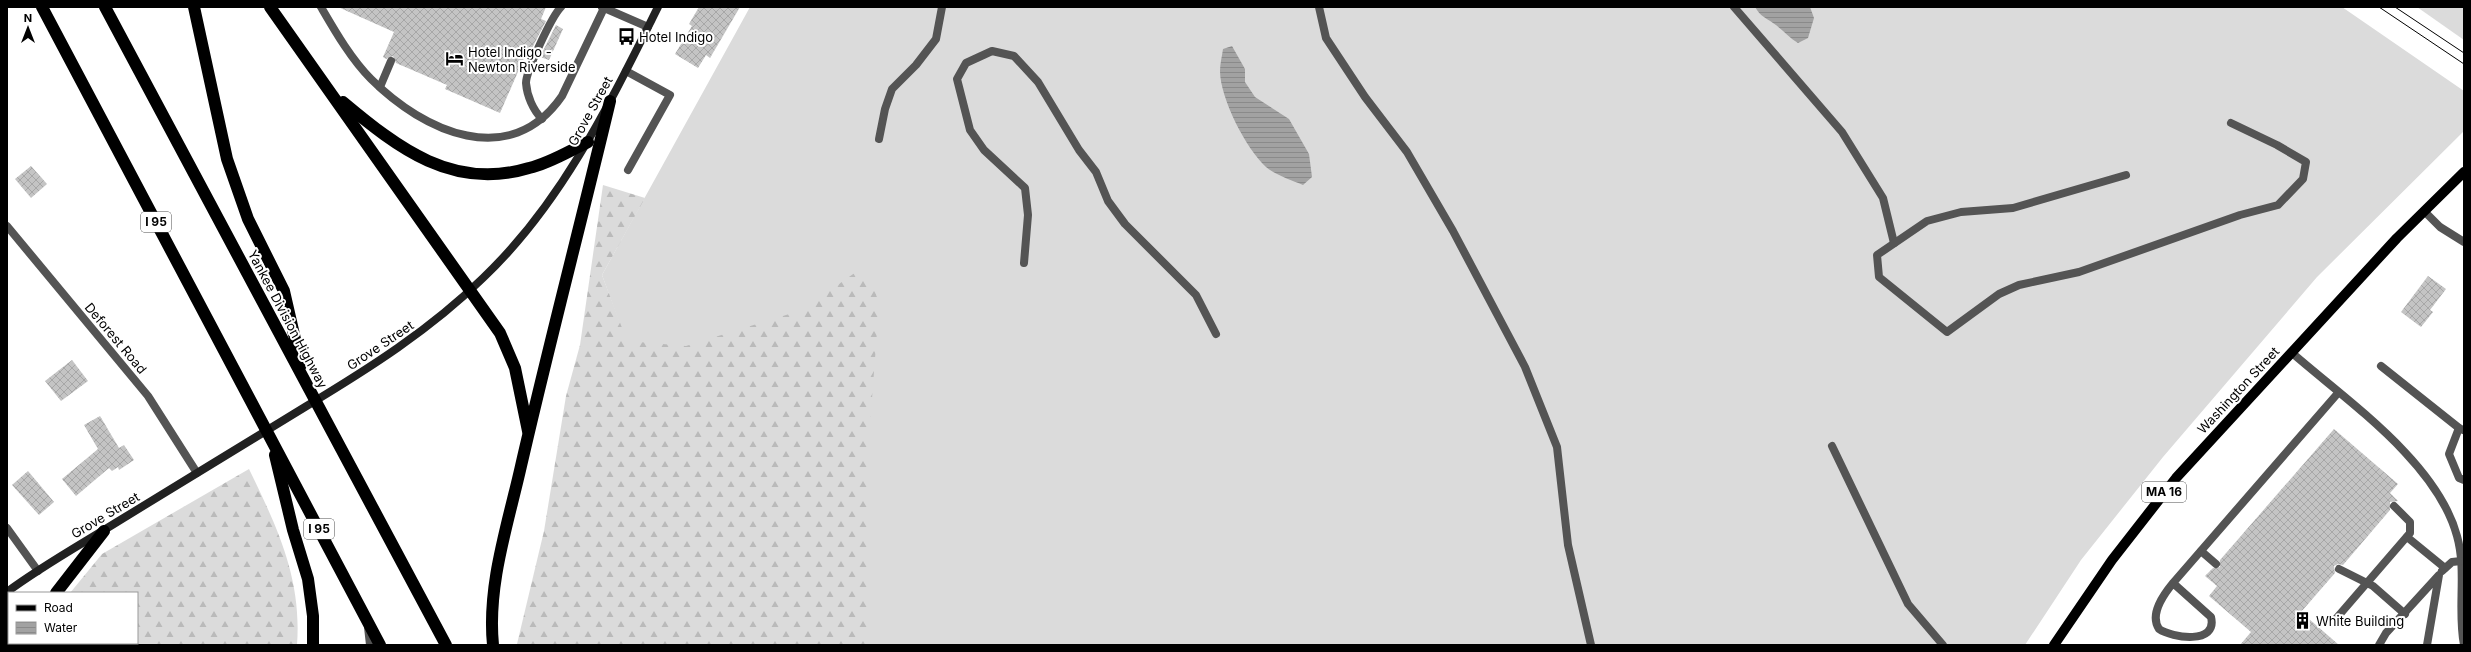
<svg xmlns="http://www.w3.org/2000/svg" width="2471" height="652" viewBox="0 0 2471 652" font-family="Inter,sans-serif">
<defs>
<pattern id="forest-firs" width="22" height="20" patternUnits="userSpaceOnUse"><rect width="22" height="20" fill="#dbdbdb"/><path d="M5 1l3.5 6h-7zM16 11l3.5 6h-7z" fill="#bababa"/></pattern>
<pattern id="water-rules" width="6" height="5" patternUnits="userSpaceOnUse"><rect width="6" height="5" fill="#a2a2a2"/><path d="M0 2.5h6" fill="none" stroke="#8a8a8a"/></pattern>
<pattern id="building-cross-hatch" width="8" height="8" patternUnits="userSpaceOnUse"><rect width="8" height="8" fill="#c4c4c4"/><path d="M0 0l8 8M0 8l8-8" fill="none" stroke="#a7a7a7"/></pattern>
</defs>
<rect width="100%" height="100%" fill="#fff"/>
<g fill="#dbdbdb">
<polygon points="750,7 2342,7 2464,91 2464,131 2317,277 2163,457 2081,560 2025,645 737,645 602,275"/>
<polygon points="2417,7 2464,7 2464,40"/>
</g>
<g fill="url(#forest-firs)">
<polygon points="603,185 645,198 602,275 627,341 686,346 802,310 856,272 873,283 879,305 870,425 868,645 517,644 544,531 566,396 580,345"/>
<path d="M249 469C277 527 302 578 297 645H35L36 643H137V593H70L102 554Z"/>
</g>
<g fill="url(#water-rules)">
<path d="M1755 7H1810L1814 18 1808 38 1798 43C1788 37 1782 29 1773 23 1765 17 1761 17 1755 7Z"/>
<path d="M1232 46 1245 69V82L1255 97 1289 119 1309 154 1312 177 1303 185C1291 180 1275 175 1266 167 1246 149 1220 98 1220 71 1220 64 1222 56 1223 49Z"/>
</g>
<g fill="url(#building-cross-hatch)">
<polygon points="338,7 546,7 541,19 546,21 530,52 527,51 500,113 445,89 447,85 396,63 393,56 386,59 383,57 394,32"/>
<polygon points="699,7 740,7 710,58 706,55 698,68 675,54 692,26 689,24"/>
<polygon points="556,25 563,29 549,60 540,57"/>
<polygon points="31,166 47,184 31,198 15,179"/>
<polygon points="2428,276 2446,289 2430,310 2433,312 2421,327 2401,312"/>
<polygon points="72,360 88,381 61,401 45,381"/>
<polygon points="100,416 119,448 124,445 134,460 119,470 118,467 112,471 109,468 76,496 62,479 98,449 84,425"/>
<polygon points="2334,429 2398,484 2390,493 2398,501 2390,502 2390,510 2343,565 2338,564 2334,566 2335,573 2301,612 2339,645 2240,645 2251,632 2209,596 2217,586 2205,576 2213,568 2220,567 2220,560"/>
<polygon points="28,471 54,502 39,515 12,485"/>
</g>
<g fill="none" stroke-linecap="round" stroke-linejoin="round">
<g stroke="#545454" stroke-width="8">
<path d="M321 7C335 31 351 59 371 79 424 132 510 171 562 96L604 8"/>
<polyline points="602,7 648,27"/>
<polyline points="1319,7 1326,38 1365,97 1407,152 1453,231 1525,367 1557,447 1568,545 1591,645"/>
<polyline points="1734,7 1842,132 1883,198 1894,243"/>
<polyline points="626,71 670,95 628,170"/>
<polyline points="380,87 391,61"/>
<path d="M542 119C533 110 527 96 526 83 526 71 552 16 561 7"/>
<polyline points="879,139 885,109 892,89 916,65 936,39 942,7"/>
<polyline points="2126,175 2013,208 1961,212 1927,221 1877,255 1879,277 1947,332 1999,294 2019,285 2079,272 2240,215 2278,205 2303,179 2306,162 2277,145 2231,123"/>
<polyline points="1024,263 1028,215 1025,188 984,150 970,130 957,79 966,63 992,51 1014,56 1038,82 1079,150 1096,172 1108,201 1125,224 1196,295 1216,334"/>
<path d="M2291 352C2347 401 2437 462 2457 536 2467 571 2457 610 2464 645"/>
<polyline points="2381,366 2459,428"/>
<polyline points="2463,430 2459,428 2449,454 2459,478 2464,480"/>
<polyline points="1832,446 1908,604 1943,645"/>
<polyline points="2407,537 2445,568"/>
<polyline points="2201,551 2216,564"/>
<polyline points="2339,569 2373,586 2405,614"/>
<polyline points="2442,571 2452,562 2461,561"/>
<path d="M2173 583 2211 617C2218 645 2172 638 2159 629 2149 614 2164 594 2173 583L2338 393"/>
<polyline points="2334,621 2410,533 2410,522 2394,506"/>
<polyline points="368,627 370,645"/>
<polyline points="2379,645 2386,633 2439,575 2427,645"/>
</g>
<g stroke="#545454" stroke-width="8">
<polyline points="2424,211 2440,227 2464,242"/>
<polyline points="7,226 148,396 197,473"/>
<polyline points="7,528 38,571"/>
</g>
<path stroke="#212121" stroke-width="8" d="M7 592C42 566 80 545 117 522 180 484 242 445 305 407 368 369 430 330 483 278 562 203 610 103 658 7"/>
<polyline stroke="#000" stroke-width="10" points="2054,645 2112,560 2176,478 2397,238 2464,172"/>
<g stroke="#000" stroke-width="12">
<polyline points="42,7 380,645"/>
<polyline points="105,7 446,645"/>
<polyline points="194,7 227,159 248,219 284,291 301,365"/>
<polyline points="270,7 500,333 515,368 528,431"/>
<path d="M343 102C398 148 453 191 529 168 550 163 569 151 588 142"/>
<polyline points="275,455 293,530 308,579 313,616 313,645"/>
<polyline points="56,593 104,531"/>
<polyline points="21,645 22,643"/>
<path d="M493 645C487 585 508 524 521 466 549 344 581 223 610 101"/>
</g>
<g stroke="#000" stroke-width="1">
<polyline points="2379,7 2464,64"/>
<polyline points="2395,7 2464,53"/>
</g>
</g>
<defs>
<symbol id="bus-bare" viewBox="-9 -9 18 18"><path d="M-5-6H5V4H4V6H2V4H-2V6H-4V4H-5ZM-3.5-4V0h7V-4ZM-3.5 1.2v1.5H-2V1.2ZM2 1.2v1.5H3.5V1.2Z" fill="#000" stroke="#fff" stroke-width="2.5" paint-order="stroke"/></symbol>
<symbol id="hotel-bare" viewBox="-9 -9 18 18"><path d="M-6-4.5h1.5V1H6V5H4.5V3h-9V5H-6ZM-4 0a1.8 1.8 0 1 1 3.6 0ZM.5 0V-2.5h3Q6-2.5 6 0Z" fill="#000" stroke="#fff" stroke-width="2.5" paint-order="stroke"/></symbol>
<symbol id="building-bare" viewBox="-9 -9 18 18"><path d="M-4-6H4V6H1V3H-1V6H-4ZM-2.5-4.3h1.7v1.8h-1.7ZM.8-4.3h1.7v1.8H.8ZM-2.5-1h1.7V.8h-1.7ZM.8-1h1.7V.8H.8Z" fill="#000" stroke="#fff" stroke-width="2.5" paint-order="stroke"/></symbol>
</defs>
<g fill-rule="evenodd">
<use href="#bus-bare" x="614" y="24" width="25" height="25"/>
<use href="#hotel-bare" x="442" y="46" width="25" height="25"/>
<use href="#building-bare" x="2290" y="608" width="25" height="25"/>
</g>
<g text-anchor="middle" stroke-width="4" stroke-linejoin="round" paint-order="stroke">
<g fill="#fff" stroke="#4c4c4c" stroke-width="1">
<rect x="141" y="212" width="30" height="20" rx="3"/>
<rect x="2142" y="482" width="44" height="20" rx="3"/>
<rect x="304" y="519" width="30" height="20" rx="3"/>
</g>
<g font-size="12" font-weight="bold" fill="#000">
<text x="156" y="226">I 95</text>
<text x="2164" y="496">MA 16</text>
<text x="319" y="533">I 95</text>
</g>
<g font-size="13" fill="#000" stroke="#fff" text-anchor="start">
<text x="639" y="42">Hotel Indigo</text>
<text x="468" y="57">Hotel Indigo -<tspan x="468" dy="15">Newton Riverside</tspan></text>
<text x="2316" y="626">White Building</text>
</g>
<g font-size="13" fill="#000" stroke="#fff">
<text transform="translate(590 111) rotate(-61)" y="5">Grove Street</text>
<text transform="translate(288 319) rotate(62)" y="5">Yankee Division Highway</text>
<text transform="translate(116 338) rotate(50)" y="5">Deforest Road</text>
<text transform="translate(380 345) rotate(-34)" y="5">Grove Street</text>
<text transform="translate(2238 390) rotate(-47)" y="5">Washington Street</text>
<text transform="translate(105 515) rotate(-31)" y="5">Grove Street</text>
</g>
</g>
<rect width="2471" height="652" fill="none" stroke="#000000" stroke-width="16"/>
<rect x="8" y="592" width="130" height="52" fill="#ffffff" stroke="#999999"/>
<rect x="16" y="605" width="20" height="6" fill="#000000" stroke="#999999"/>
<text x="44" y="612" font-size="12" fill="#000000">Road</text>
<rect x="16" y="622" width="20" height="12" fill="url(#water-rules)" stroke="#999999"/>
<text x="44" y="632" font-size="12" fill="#000000">Water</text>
<g transform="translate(28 28)" stroke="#ffffff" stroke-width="3" paint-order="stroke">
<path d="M0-3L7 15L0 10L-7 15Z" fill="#000000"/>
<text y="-6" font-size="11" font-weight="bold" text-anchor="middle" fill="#000000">N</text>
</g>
</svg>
